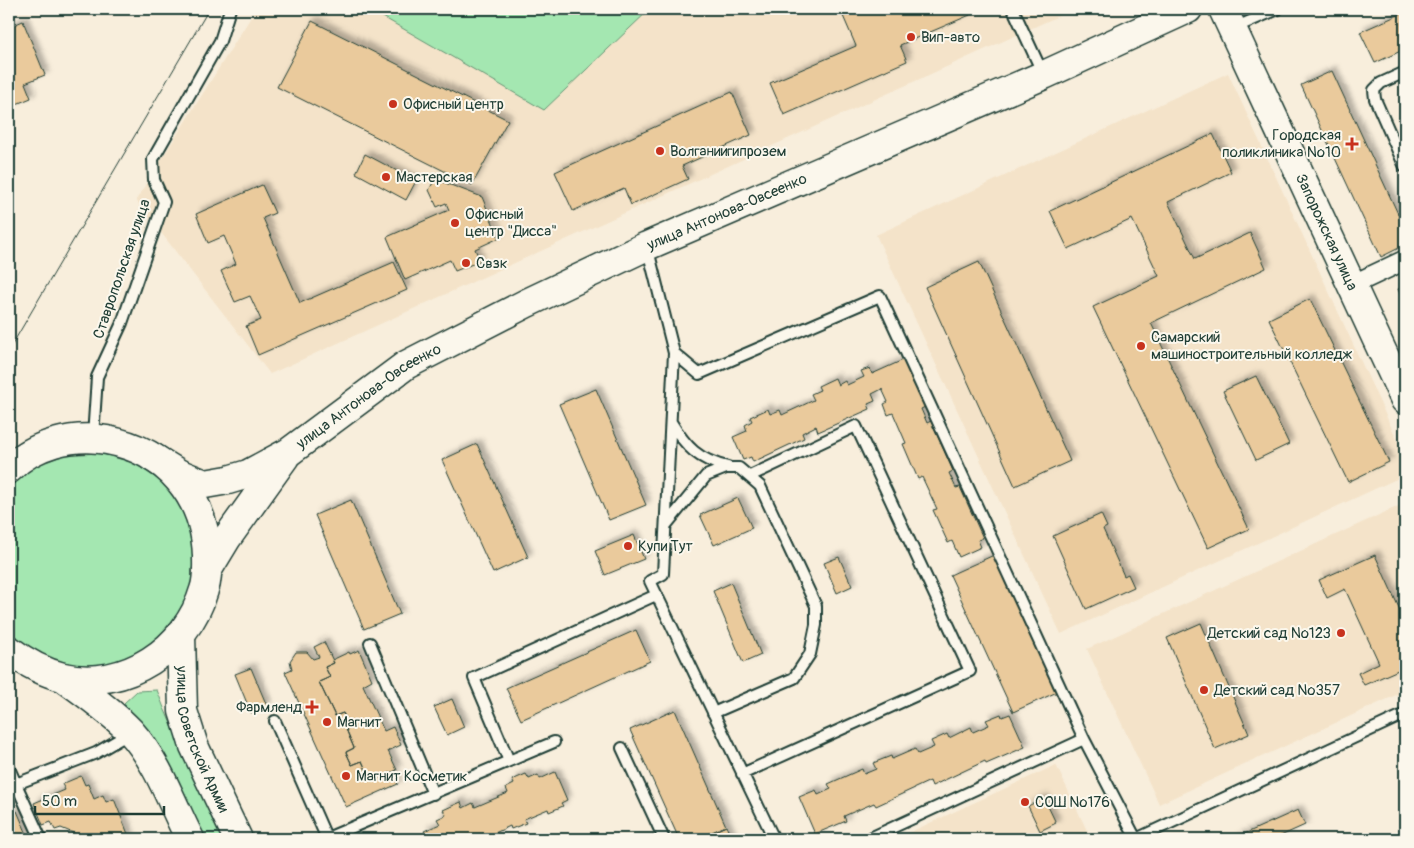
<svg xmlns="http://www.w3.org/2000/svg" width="1414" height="848" font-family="Pangolin,sans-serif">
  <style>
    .built { fill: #f4e3c9 }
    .green { fill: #a4e7b1; stroke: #629272 }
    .building { fill: #eaca9c; stroke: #1f3d34; filter: url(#shadow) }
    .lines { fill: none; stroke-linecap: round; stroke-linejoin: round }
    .lane-casing { stroke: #1f3d34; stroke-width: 14 }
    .street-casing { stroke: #1f3d34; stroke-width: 22 }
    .secondary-casing { stroke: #1f3d34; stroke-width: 31 }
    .lane { stroke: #fbf7ec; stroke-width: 10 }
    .street { stroke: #fbf7ec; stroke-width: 19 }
    .secondary { stroke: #fbf7ec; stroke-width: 28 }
    .tram { stroke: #1f3d34; stroke-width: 1 }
    .poi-dot { fill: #c8321e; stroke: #fbf7ec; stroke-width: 2 }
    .labels { text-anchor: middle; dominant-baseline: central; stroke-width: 4; stroke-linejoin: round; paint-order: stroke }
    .poi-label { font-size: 15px; fill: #1f3d34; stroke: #fbf7ec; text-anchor: start }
    .street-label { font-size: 15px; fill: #1f3d34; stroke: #fbf7ec }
  </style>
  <defs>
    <filter id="shadow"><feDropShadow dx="4.5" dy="-4.5" stdDeviation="2.5" flood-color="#0004"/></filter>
  </defs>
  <rect width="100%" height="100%" fill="#f8eedc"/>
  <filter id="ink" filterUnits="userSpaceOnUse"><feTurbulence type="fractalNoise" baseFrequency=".02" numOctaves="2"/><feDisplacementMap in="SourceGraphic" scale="10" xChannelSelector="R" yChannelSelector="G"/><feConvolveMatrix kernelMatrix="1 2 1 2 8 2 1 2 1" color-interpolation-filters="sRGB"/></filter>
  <g filter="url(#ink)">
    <path class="built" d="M256 9H1074L270 374 136 200Z
      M1228 73 1405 457V475L1061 634 876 235Z
      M1405 503V691L1159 804 1087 649Z
      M1056 765 1091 839H895Z"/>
    <path class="green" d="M369 9H650L544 110Z
      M99 453 134 463 163 483 184 512 195 546 194 581 181 615 159 642 128 661 93 668 58 665 26 650 9 633V488L31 468 64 455Z
      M157 690 164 708 222 839H195L124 703 137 691Z"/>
    <path class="building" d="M840 9H967L970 15 900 45 907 61 784 115 770 83 856 46Z
      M1405 12V49L1375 63 1360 32Z
      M23 21 45 75 25 83 31 98 9 107V27Z
      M312 21 508 120 472 185 277 87Z
      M1332 71 1405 229V245L1381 257 1301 85Z
      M732 92 751 135 682 166 688 179 631 205 624 188 573 211 555 172Z
      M1213 134 1231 172 1168 202 1195 259 1250 233 1266 268 1151 323 1249 529 1208 548 1093 307 1159 276 1132 219 1068 249 1050 211Z
      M365 154 416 181 406 200 356 173Z
      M435 179 482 197 499 238 475 249 480 261 455 271 450 260 405 280 387 237 449 210 446 203 437 207 429 190Z
      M262 185 275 213 263 218 300 303 394 262 407 290 258 355 246 326 261 320 250 296 235 302 221 271 236 264 224 236 208 243 196 214Z
      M979 262 1070 461 1015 486 925 287Z
      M1405 286V306L1398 289Z
      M1310 299 1389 462 1348 482 1269 319Z
      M903 360 925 407 921 409 927 423 931 421 953 471 949 473 956 488 960 487 983 538 978 540 981 547 959 557 952 541 948 543 933 510 937 509 922 477 918 479 903 444 906 443 893 413 888 415 884 404 888 402 882 389 872 394 875 401 868 404 870 409 818 432 816 426 802 433 804 438 753 462 751 457 743 460 733 437 747 431 745 425 752 421 750 417 768 409 770 414 780 410 782 415 814 400 811 394 820 390 818 386 835 378 838 385 845 381 847 385 864 377 861 371 870 368 872 374Z
      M1256 376 1289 444 1256 460 1223 391Z
      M596 389 646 505 609 520 559 404Z
      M477 444 528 557 493 573 442 460Z
      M738 498 752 528 714 545 700 515Z
      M351 500 400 614 364 629 315 515Z
      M1101 514 1107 527 1103 529 1124 576 1128 574 1134 587 1086 609 1053 536Z
      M634 535 644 559 605 575 595 551Z
      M994 555 1057 692 1013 712 950 575Z
      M1375 555 1405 621V667L1364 685 1358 673 1379 663 1345 589 1327 598 1319 580Z
      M839 557 852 586 837 593 824 563Z
      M731 583 761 655 743 663 713 591Z
      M1201 623 1249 734 1215 749 1167 638Z
      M636 630 650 661 521 720 506 688Z
      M324 642 334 663 325 667 330 677 319 682 335 716 343 713 350 727 346 729 354 748 346 752 352 765 362 761 371 781 392 772 398 784 346 807 285 672 292 669 290 661 296 652H307L313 659 319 657 314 647Z
      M359 650 372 680 363 685 384 731 393 727 401 745 388 751 397 770 371 781 362 761 352 765 346 752 354 748 346 729 350 727 343 713 335 716 319 682 330 677 325 667 334 663 332 660 349 652 350 654Z
      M251 668 267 706 251 713 235 674Z
      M452 699 464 727 447 735 434 707Z
      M675 710 726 826 696 839H679L630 730Z
      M1001 714 1002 717 1010 714 1025 747 986 764 985 761 932 786 930 781 876 806 874 803 844 816 846 821 815 834 799 797 816 790 818 795 831 789 828 784 862 769 864 774 876 769 873 763 891 756 892 759 915 749 918 754 934 747 931 741 947 734 949 738 971 727 973 732 989 725 986 720Z
      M555 772 567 800 561 803 563 806 549 812 548 809 524 819 526 823 511 829 510 826 495 833 497 836 491 839H428L424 831 440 824 437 819 446 815 443 810 461 802 463 808 473 803 475 807 508 793 506 788 514 784 512 780 526 774 529 779 538 775 540 779Z
      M81 776 85 785 88 784 94 799 103 795 106 802 114 799 130 839H80L78 835 61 828 55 830 51 822 43 825 34 803 65 790 62 784Z
      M1044 798 1056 823 1040 831 1028 806Z
      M1298 810 1305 825 1274 839H1233Z
      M17 811 29 839H9V815Z
      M726 826 732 839H696Z"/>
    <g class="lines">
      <defs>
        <path id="lane" d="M1013 9 1043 74
          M1234 28 1278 9
          M1405 72 1381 83 1374 90 1375 99 1405 167
          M647 246 674 353 663 574 650 581 774 839
          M674 353 699 374 880 296 1084 739 1136 839 1405 714
          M671 422C686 447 698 460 728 467
          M93 437 97 377 122 323 164 202 154 180 153 159 220 41 230 9
          M666 525 706 476 726 468H739L760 486 816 606V625L810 654 794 678 713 713
          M370 643 433 794
          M275 721 327 839
          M622 748 664 839
          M509 761 474 678 656 595
          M9 768 16 784 96 753 130 733
          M742 774 970 671 856 426 750 476
          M16 784 41 839
          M327 838 554 742
          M868 839 1084 739"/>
        <path id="street" d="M1352 285 1405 260"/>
        <g id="secondary">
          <path id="s1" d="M1223 9 1405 400"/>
          <path id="s2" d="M152 457 178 473 205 484 228 480 248 474 289 452 406 365 527 303 647 246 1044 75 1188 9"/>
          <path d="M9 469C34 444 72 434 107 440 167 451 205 496 207 556 207 568 208 579 204 590 187 649 125 691 63 677 42 672 25 662 9 650"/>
          <path d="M207 571 227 538 285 457"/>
          <path id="s3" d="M181 635 183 711 194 746 238 839"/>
          <path d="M63 677C86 694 111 711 131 732 158 762 172 804 190 839"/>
        </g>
      </defs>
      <use href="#lane" class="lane-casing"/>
      <use href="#street" class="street-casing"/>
      <use href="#secondary" class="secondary-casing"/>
      <use href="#lane" class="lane"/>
      <use href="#street" class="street"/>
      <use href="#secondary" class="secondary"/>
      <path class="tram" d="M9 350 209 9"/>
    </g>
  </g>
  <g class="poi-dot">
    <circle cx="911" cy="37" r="5"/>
    <circle cx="393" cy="104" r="5"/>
    <path d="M1349.5 136.5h5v5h5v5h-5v5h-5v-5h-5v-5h5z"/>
    <circle cx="660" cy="151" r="5"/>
    <circle cx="386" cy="177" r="5"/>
    <circle cx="455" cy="223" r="5"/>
    <circle cx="466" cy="263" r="5"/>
    <circle cx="1141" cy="346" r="5"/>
    <circle cx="628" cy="546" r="5"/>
    <circle cx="1341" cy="633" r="5"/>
    <circle cx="1204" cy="690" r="5"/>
    <path d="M309.5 699.5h5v5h5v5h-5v5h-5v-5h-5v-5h5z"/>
    <circle cx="327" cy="722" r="5"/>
    <circle cx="346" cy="776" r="5"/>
    <circle cx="1025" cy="802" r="5"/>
  </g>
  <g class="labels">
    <g class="poi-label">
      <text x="921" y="37">Вип-авто</text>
      <text x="403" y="104">Офисный центр</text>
      <text x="1341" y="135" text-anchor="end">Городская<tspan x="1341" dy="17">поликлиника №10</tspan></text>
      <text x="670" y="151">Волганиигипрозем</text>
      <text x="396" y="177">Мастерская</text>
      <text x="465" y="214">Офисный<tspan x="465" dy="17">центр "Дисса"</tspan></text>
      <text x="476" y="263">Свзк</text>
      <text x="1151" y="337">Самарский<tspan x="1151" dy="17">машиностроительный колледж</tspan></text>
      <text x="638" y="546">Купи Тут</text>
      <text x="1331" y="633" text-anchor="end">Детский сад №123</text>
      <text x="1214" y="690">Детский сад №357</text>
      <text x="302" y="707" text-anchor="end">Фармленд</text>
      <text x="337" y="722">Магнит</text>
      <text x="356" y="776">Магнит Косметик</text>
      <text x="1035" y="802">СОШ №176</text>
    </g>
    <g class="street-label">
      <text stroke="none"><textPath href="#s2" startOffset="652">улица Антонова-Овсеенко</textPath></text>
      <text stroke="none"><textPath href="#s1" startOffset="246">Запорожская улица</textPath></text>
      <text transform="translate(122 269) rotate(-71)">Ставропольская улица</text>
      <text stroke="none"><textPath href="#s2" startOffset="248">улица Антонова-Овсеенко</textPath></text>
      <text stroke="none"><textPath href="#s3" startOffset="108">улица Советской Армии</textPath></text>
    </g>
  </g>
  <rect width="1414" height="848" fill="none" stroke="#fbf7ec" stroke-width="30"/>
  <rect x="15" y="15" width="1384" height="818" fill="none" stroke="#1f3d34" stroke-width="2" filter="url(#ink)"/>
  <path d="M35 806v8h129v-8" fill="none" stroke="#1f3d34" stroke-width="2.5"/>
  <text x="42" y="806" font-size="15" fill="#1f3d34" stroke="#fbf7ec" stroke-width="4" paint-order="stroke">50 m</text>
</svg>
